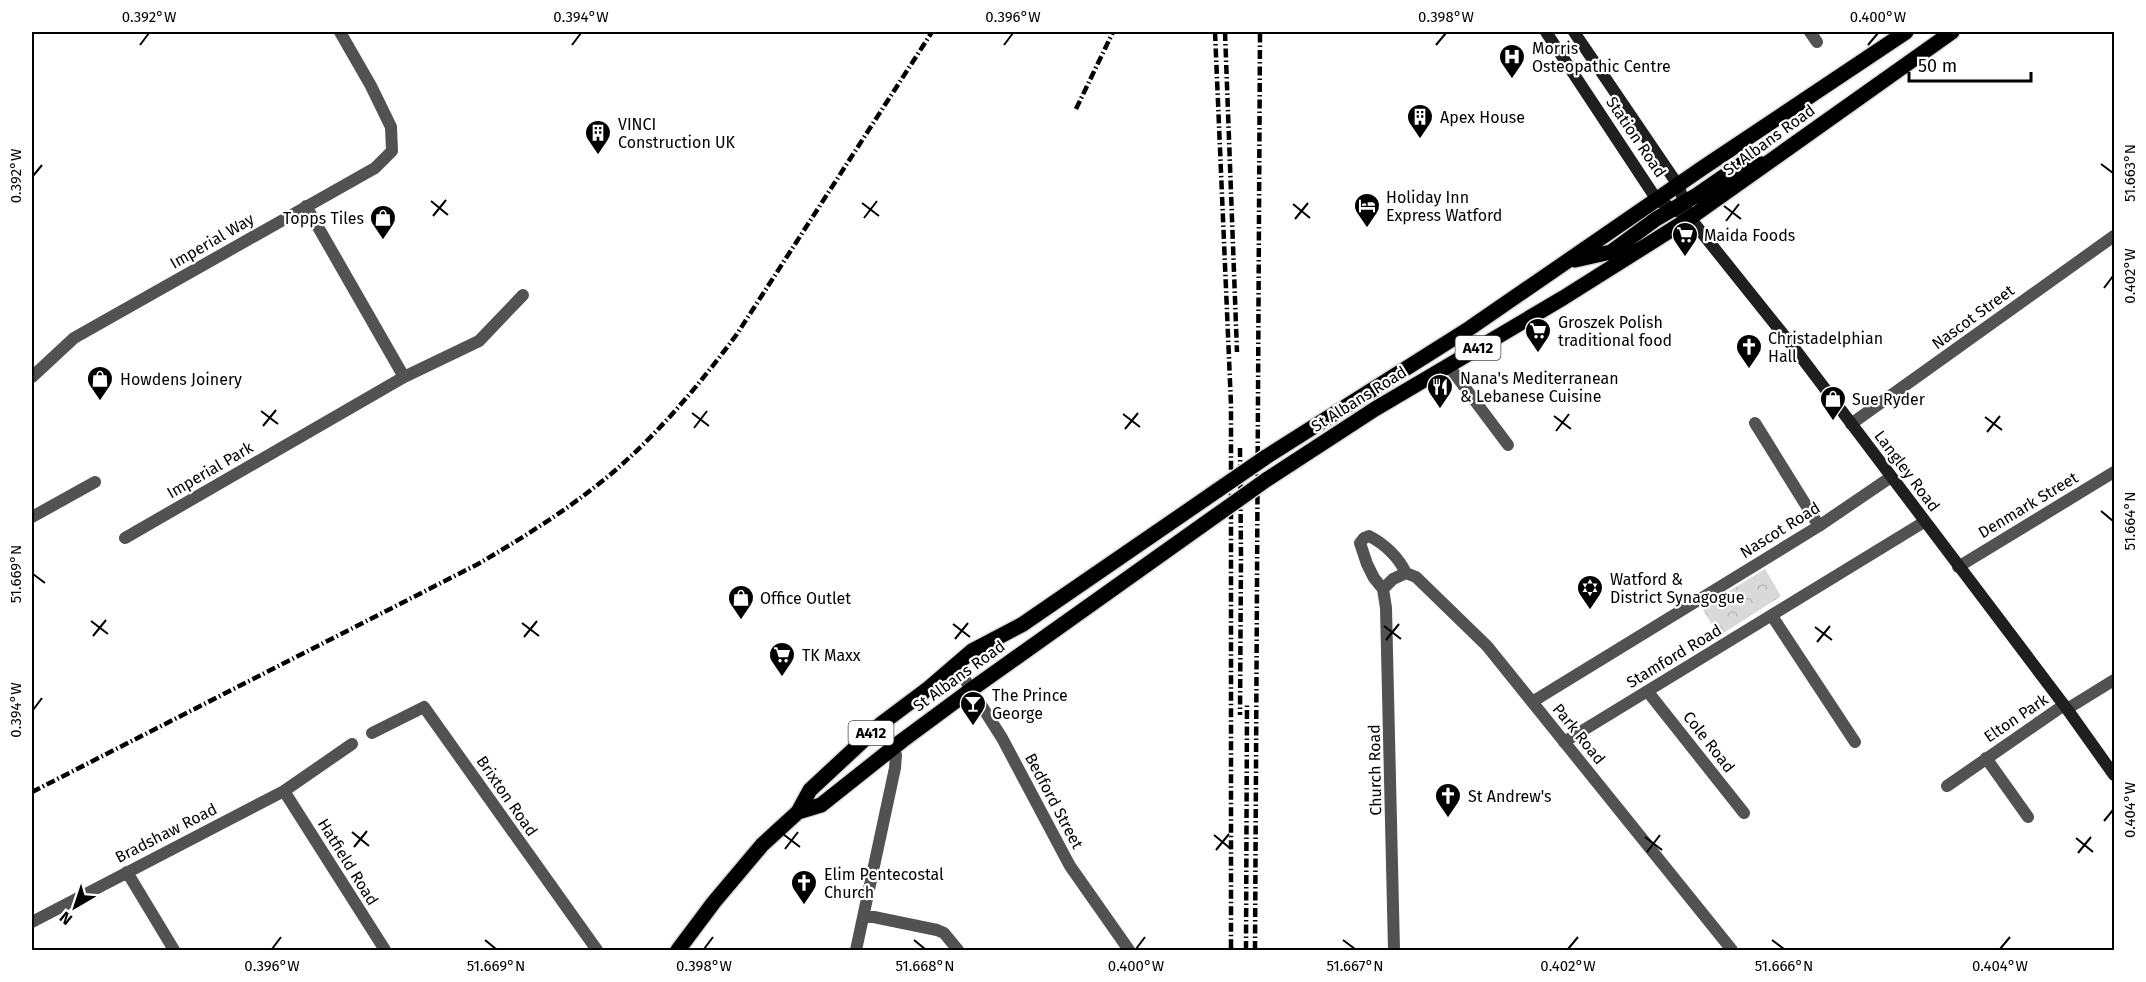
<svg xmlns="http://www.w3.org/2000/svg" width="2146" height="982" font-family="'Fira Sans',sans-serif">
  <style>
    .park { fill: url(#park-crowns) }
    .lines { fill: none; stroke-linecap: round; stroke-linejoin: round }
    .primary-casing { stroke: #dbdbdb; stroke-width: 18 }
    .street { stroke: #525252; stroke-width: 12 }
    .secondary { stroke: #1f1f1f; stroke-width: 12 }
    .primary { stroke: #000; stroke-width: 15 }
    .rail { stroke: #000; stroke-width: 4.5; stroke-dasharray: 9 3 1.5 3; stroke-linecap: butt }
    .primary-bridge-casing { stroke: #dbdbdb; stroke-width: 18; stroke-linecap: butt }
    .primary-bridge { stroke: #000; stroke-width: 15 }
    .ticks { fill: none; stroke: #000; stroke-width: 2 }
    .labels { text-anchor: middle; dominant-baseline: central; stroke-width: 4.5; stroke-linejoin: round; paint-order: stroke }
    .shield { fill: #fff; stroke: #4c4c4c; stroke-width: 1.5 }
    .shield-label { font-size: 15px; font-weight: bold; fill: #000 }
    .poi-label { font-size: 16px; fill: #000; stroke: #fff; text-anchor: start }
    .street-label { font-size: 16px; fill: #000; stroke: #fff }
    .neatline { fill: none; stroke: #000; stroke-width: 2 }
    .ticks-label { font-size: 15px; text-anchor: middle; fill: #000 }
  </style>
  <defs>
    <pattern id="park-crowns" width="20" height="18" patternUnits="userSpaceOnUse" patternTransform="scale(1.5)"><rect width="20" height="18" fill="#d9d9d9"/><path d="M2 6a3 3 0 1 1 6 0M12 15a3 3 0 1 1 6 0" fill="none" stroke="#b8b8b8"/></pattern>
  </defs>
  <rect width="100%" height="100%" fill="#fff"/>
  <path class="park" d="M1765 569 1781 596 1719 636 1702 608Z"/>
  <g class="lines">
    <defs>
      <path id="primary" d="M1575 260 1611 252 1656 219 1697 195 1742 164H1764
        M1266 457 1470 328 1704 167 1906 32
        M1266 480 1375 409 1563 298 1690 218 1952 32
        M798 812 821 805 903 740 972 689 1221 512
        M678 950 714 902 762 845 798 812 810 790 881 724 929 688 972 651 1023 624 1218 490"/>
    </defs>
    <use href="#primary" class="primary-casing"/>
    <path class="street" d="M1810 32 1817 42
      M306 206 404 377
      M1448 365 1508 445
      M32 377 74 338 375 168 392 151 391 127 371 86 340 32
      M1755 423 1819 526
      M1851 424 2114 236
      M32 517 95 482
      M125 538 404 377 479 341 523 295
      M1958 567 2114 472
      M1383 589 1393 579 1406 573 1416 577 1487 646 1732 950
      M1772 616 1855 742
      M955 664 1002 738 1070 866 1129 950
      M1648 692 1744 813
      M1532 702 1819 526 1891 477
      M2067 709 2114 680
      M372 733 424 707 597 950
      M1564 742 1924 522
      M1986 758 2028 817
      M1947 786 2064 705
      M284 791 385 950
      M127 872 174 950
      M864 915 937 930 944 933 958 950
      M32 922 284 791 352 744
      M856 950 895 768 896 755 892 748
      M1394 950 1386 608 1383 589 1374 578 1367 564 1360 543 1364 538 1369 536C1385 544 1399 558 1406 573"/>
    <path class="secondary" d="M1546 32 1657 200 1679 212
      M1574 32 1678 185 1690 218 1795 349 2067 709 2114 775"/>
    <use href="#primary" class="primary"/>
    <path class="rail" d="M1215 32 1231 405V950
      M1225 32 1237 352
      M1076 109 1113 32
      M1240 448 1241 556 1240 715
      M32 792 478 564C524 537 569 509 611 474 659 433 700 384 737 334L932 32
      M1246 950 1247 705
      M1255 950 1260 32"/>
    <defs>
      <path id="primary-bridge" d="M1218 490 1266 457
        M1221 512 1266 480"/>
    </defs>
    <use href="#primary-bridge" class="primary-bridge-casing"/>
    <use href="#primary-bridge" class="primary-bridge"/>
  </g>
  <path class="ticks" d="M140 45 149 33M572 45 581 33M1004 45 1013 33M1436 45 1446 33M1868 45 1878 33M2101 164 2113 173M33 176 42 165M431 201 448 215M862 203 879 216M1293 204 1310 218M1724 206 1741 219M433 216 446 200M864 218 877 201M1295 219 1308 203M1726 221 1739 204M2104 288 2113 276M261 411 278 424M692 413 709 426M1123 414 1140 427M1554 416 1571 429M1985 417 2002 430M263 426 276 410M694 428 707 411M1125 429 1138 413M1556 431 1569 414M1987 432 2000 416M2101 511 2113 521M33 574 45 583M91 621 108 634M522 623 539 636M953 624 970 637M1384 626 1401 639M1815 627 1832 640M93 636 106 620M524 637 537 621M955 639 968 623M1386 640 1399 624M1817 642 1830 626M33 710 42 698M2104 821 2113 810M352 832 369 846M783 834 800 847M1214 835 1231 849M1645 837 1662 850M2076 838 2093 852M354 847 367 831M785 849 798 832M1216 850 1229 834M1647 852 1660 835M2078 853 2091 837M485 940 496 949M914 940 925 949M1343 940 1355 949M1772 940 1784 949M272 949 281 937M704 949 713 937M1136 949 1145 937M1568 949 1578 937M2000 949 2010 937"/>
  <defs>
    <symbol id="hospital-pin" viewBox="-11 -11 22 30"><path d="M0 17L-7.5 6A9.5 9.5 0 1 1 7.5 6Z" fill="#000" stroke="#fff"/><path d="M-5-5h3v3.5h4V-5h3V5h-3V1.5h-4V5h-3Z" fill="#fff"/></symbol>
    <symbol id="building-pin" viewBox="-11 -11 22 30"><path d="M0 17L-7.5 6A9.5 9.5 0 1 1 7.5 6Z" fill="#000" stroke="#fff"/><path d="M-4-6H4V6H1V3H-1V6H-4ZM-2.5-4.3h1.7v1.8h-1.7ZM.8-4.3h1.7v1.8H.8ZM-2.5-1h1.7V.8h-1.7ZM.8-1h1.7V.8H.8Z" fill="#fff"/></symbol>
    <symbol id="hotel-pin" viewBox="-11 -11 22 30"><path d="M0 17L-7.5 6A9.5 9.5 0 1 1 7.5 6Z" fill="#000" stroke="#fff"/><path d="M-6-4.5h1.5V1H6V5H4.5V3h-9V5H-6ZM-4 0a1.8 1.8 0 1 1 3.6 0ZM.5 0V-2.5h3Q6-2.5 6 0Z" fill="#fff"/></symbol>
    <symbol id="shop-pin" viewBox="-11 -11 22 30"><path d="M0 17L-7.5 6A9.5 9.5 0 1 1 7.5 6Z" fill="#000" stroke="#fff"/><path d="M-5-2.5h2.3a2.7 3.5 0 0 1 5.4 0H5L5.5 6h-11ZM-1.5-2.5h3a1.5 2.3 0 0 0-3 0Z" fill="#fff"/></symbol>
    <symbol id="supermarket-pin" viewBox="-11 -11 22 30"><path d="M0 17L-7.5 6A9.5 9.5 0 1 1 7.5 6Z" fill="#000" stroke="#fff"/><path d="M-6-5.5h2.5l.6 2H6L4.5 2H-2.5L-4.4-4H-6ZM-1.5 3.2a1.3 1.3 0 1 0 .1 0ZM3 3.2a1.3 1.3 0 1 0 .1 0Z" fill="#fff"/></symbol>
    <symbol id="church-pin" viewBox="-11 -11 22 30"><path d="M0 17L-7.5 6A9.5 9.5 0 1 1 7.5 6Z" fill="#000" stroke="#fff"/><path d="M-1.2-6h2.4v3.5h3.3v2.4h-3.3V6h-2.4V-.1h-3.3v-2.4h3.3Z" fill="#fff"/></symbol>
    <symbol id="restaurant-pin" viewBox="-11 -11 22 30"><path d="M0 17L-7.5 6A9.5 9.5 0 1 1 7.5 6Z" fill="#000" stroke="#fff"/><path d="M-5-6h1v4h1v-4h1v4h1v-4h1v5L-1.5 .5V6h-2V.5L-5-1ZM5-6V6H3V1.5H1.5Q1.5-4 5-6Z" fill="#fff"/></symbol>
    <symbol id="synagogue-pin" viewBox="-11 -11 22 30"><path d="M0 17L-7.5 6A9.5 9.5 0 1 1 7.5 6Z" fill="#000" stroke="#fff"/><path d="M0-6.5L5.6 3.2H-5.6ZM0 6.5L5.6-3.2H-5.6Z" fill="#fff"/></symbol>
    <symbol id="bar-pin" viewBox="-11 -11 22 30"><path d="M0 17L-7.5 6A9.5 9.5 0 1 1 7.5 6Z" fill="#000" stroke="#fff"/><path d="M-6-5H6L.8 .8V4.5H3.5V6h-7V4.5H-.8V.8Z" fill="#fff"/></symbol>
  </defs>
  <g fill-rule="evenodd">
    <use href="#hospital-pin" x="1497" y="42" width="30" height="40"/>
    <use href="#building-pin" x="1405" y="102" width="30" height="40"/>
    <use href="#building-pin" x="583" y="118" width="30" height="40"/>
    <use href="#hotel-pin" x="1352" y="191" width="30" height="40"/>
    <use href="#shop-pin" x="368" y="203" width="30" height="40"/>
    <use href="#supermarket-pin" x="1670" y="220" width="30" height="40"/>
    <use href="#supermarket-pin" x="1523" y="316" width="30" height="40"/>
    <use href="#church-pin" x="1734" y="332" width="30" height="40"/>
    <use href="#shop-pin" x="85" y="364" width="30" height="40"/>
    <use href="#restaurant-pin" x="1425" y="372" width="30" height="40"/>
    <use href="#shop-pin" x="1818" y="384" width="30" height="40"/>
    <use href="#synagogue-pin" x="1575" y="573" width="30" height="40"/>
    <use href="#shop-pin" x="726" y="583" width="30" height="40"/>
    <use href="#supermarket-pin" x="767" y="640" width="30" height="40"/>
    <use href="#bar-pin" x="958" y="689" width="30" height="40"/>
    <use href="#church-pin" x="1433" y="781" width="30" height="40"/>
    <use href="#church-pin" x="789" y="868" width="30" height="40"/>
  </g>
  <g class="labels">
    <g class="shield">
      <rect x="1455.5" y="336" width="45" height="24" rx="4.5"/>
      <rect x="848.5" y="721" width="45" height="24" rx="4.5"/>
    </g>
    <g class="shield-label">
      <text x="1478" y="348">A412</text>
      <text x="871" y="733">A412</text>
    </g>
    <g class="poi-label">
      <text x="1532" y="48">Morris<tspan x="1532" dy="18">Osteopathic Centre</tspan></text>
      <text x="1440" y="117">Apex House</text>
      <text x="618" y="124">VINCI<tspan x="618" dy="18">Construction UK</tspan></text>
      <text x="1386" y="197">Holiday Inn<tspan x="1386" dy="18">Express Watford</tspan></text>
      <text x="364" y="218" text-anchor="end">Topps Tiles</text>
      <text x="1704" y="235">Maida Foods</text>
      <text x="1558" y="322">Groszek Polish<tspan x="1558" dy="18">traditional food</tspan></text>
      <text x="1768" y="338">Christadelphian<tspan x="1768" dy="18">Hall</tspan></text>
      <text x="1460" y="378">Nana's Mediterranean<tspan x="1460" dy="18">&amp; Lebanese Cuisine</tspan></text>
      <text x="120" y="379">Howdens Joinery</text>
      <text x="1852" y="399">Sue Ryder</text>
      <text x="1610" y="579">Watford &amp;<tspan x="1610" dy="18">District Synagogue</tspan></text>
      <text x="760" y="598">Office Outlet</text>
      <text x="802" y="655">TK Maxx</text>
      <text x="992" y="695">The Prince<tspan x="992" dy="18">George</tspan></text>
      <text x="1468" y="796">St Andrew's</text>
      <text x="824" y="874">Elim Pentecostal<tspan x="824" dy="18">Church</tspan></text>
    </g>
    <g class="street-label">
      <text transform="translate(1636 137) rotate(56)">Station Road</text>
      <text transform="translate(1769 140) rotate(-36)">St Albans Road</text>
      <text transform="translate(212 241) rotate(-30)">Imperial Way</text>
      <text transform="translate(1973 317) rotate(-36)">Nascot Street</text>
      <text transform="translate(1359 399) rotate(-32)">St Albans Road</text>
      <text transform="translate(210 470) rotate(-30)">Imperial Park</text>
      <text transform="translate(1907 471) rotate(53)">Langley Road</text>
      <text transform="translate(2028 505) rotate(-31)">Denmark Street</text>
      <text transform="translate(1780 530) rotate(-32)">Nascot Road</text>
      <text transform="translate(1674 656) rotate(-31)">Stamford Road</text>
      <text transform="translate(959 676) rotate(-36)">St Albans Road</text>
      <text transform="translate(2016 718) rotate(-34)">Elton Park</text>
      <text transform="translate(1579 734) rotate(51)">Park Road</text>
      <text transform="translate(1709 742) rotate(52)">Cole Road</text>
      <text transform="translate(1375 770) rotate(-91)">Church Road</text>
      <text transform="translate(507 796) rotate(55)">Brixton Road</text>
      <text transform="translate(1054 801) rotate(62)">Bedford Street</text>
      <text transform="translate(166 833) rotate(-27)">Bradshaw Road</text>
      <text transform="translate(348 862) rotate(58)">Hatfield Road</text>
    </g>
  </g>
  <rect width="2146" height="982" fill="none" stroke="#ffffff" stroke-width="66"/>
  <g transform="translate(75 907) rotate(219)" stroke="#ffffff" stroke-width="4.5" paint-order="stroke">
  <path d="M0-4.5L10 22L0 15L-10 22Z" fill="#000000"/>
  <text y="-9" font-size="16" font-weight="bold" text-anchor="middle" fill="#000000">N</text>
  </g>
  <path d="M1909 72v9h122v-9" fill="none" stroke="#000000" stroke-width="3"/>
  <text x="1918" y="72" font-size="18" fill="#000000" stroke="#ffffff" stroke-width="4.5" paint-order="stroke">50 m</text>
  <rect x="33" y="33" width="2080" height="916" class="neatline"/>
  <g class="ticks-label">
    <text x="149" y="22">0.392°W</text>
    <text x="581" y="22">0.394°W</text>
    <text x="1013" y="22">0.396°W</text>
    <text x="1446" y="22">0.398°W</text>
    <text x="1878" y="22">0.400°W</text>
    <text transform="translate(2130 173) rotate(-90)" y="5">51.663°N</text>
    <text transform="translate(16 176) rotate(-90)" y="5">0.392°W</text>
    <text transform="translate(2130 276) rotate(-90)" y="5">0.402°W</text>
    <text transform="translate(2130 521) rotate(-90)" y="5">51.664°N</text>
    <text transform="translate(16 574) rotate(-90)" y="5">51.669°N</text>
    <text transform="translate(16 710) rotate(-90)" y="5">0.394°W</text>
    <text transform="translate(2130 810) rotate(-90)" y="5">0.404°W</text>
    <text x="272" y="971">0.396°W</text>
    <text x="496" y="971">51.669°N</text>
    <text x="704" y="971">0.398°W</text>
    <text x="925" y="971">51.668°N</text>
    <text x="1136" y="971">0.400°W</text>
    <text x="1355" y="971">51.667°N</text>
    <text x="1568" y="971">0.402°W</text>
    <text x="1784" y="971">51.666°N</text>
    <text x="2000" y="971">0.404°W</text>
  </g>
</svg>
